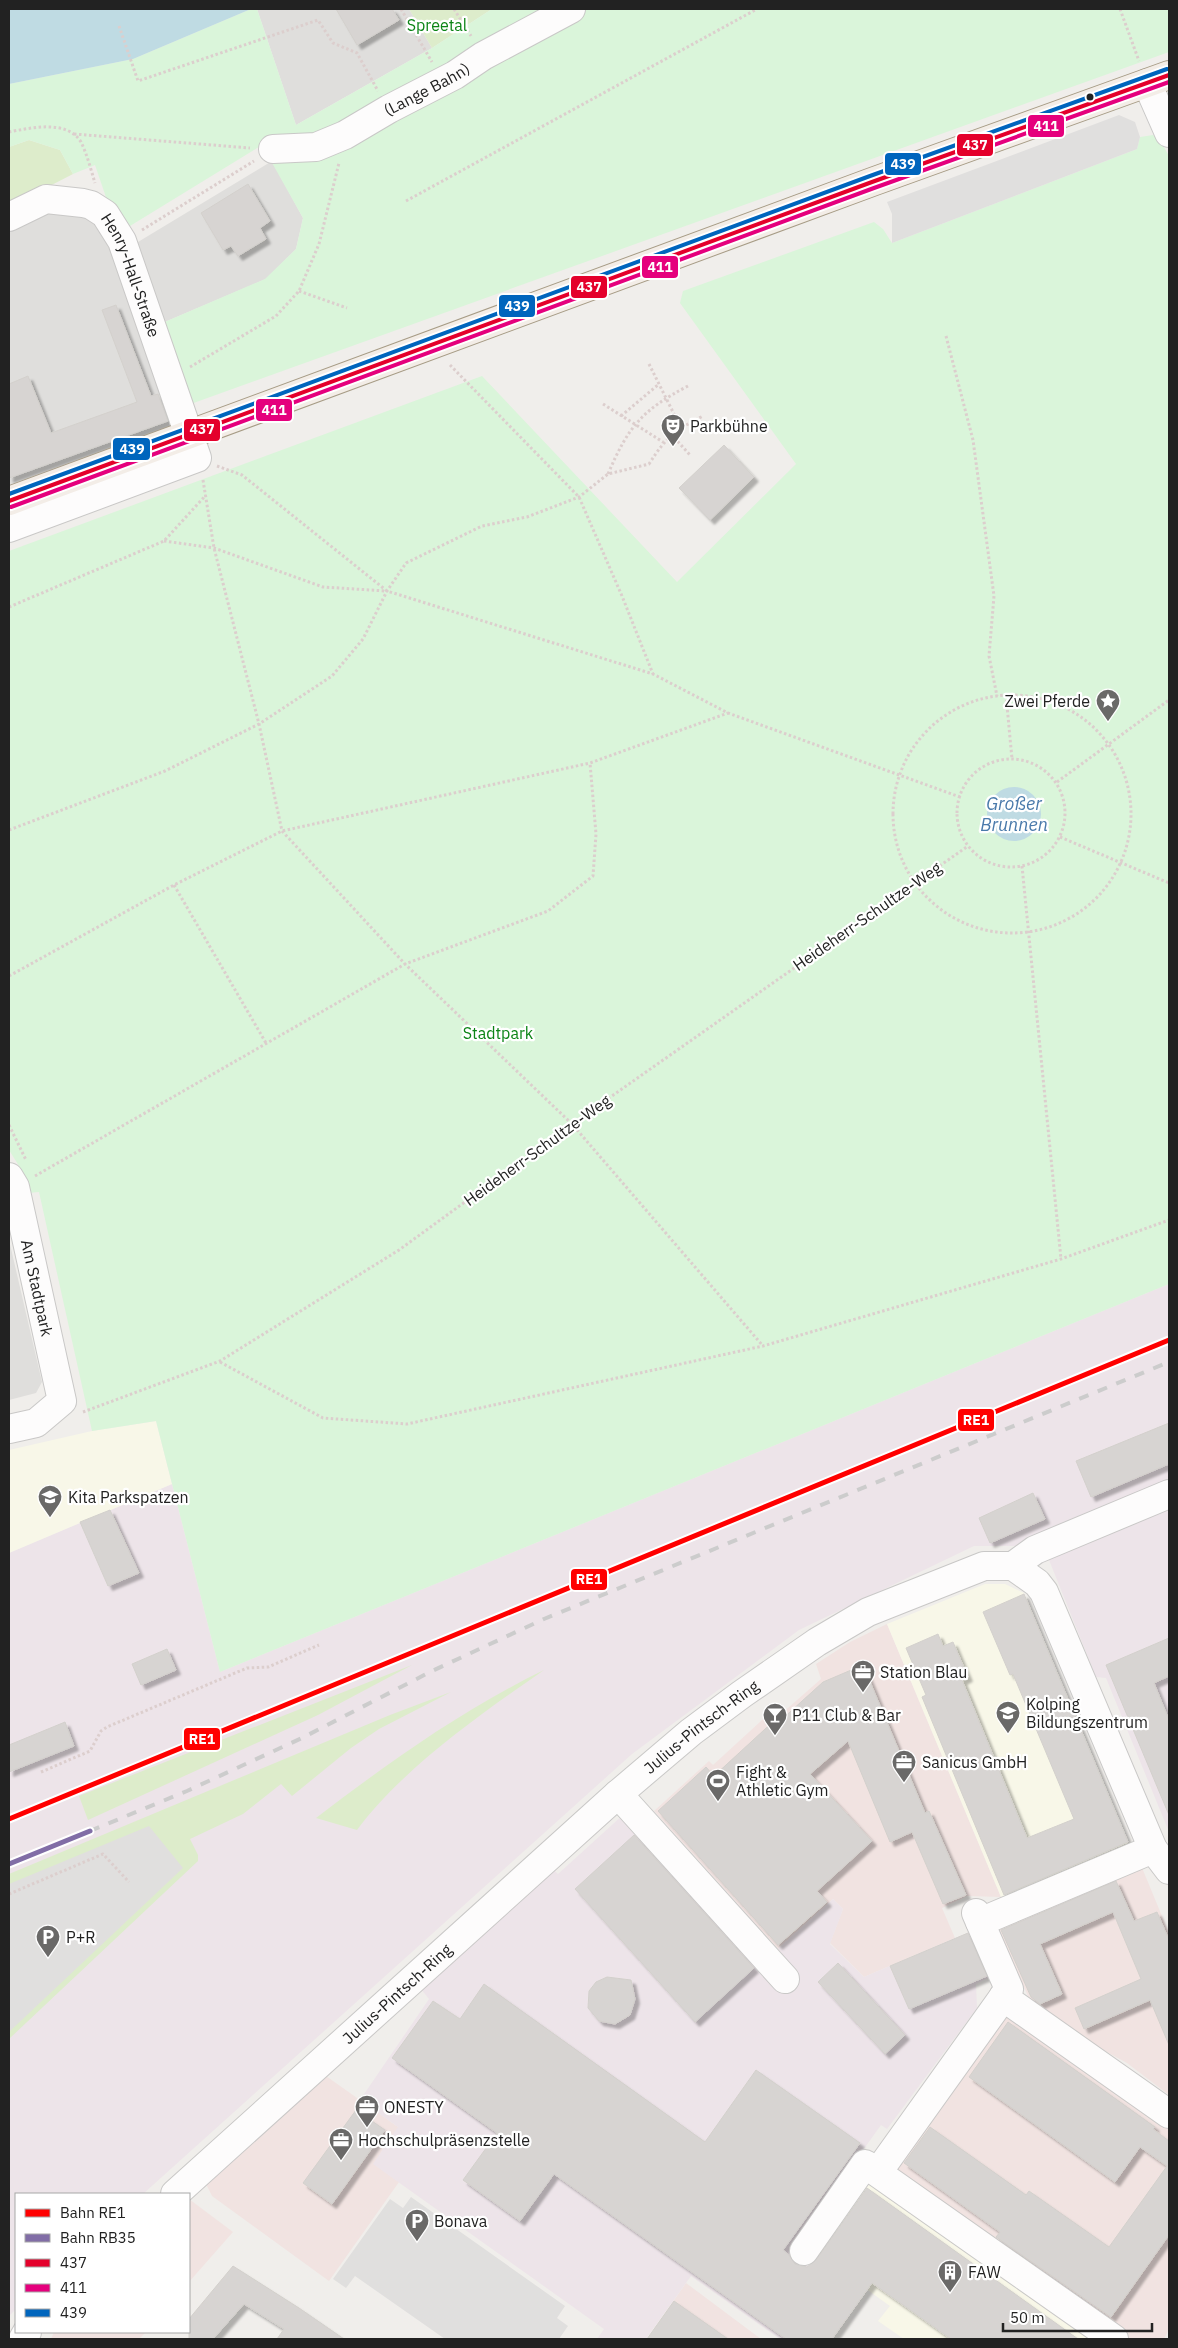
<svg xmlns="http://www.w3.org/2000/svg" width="1178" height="2348" font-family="'IBM Plex Sans',sans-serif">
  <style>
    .residential { fill: #dfdedc }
    .commercial { fill: #f1e3e1 }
    .industrial { fill: #ede4e9 }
    .education { fill: #f8f7e8 }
    .grass { fill: #ddeccb }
    .park { fill: #daf5da }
    .parking { fill: #e0dfde }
    .water { fill: #bfdbe3 }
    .building { fill: #d7d4d2; stroke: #d3d0cc; filter: url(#shadow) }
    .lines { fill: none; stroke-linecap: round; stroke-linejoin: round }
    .minor-casing { stroke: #c9c8c7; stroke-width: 30 }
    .major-casing { stroke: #a79c86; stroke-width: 30 }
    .path { stroke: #dccecd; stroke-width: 3; stroke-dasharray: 2.5 2.5; stroke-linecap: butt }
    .minor { stroke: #fdfcfc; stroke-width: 28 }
    .major { stroke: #f3ede7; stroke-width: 28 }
    .rail { stroke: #ccc; stroke-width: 4; stroke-dasharray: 10 10; stroke-linecap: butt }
    .bus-1-casing { stroke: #fff; stroke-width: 8 }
    .bus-2-casing { stroke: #fff; stroke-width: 8 }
    .bus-3-casing { stroke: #fff; stroke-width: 8 }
    .bus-1 { stroke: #e4002b; stroke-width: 4 }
    .bus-2 { stroke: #e5007d; stroke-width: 4 }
    .bus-3 { stroke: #0065bd; stroke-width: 4 }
    .rail-1-casing { stroke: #fff; stroke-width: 9 }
    .rail-2-casing { stroke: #fff; stroke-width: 9 }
    .rail-1 { stroke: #f00; stroke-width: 5 }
    .rail-2 { stroke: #816da6; stroke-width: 5 }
    .bus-dot { fill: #222; stroke: #fff; stroke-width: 2 }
    .labels { text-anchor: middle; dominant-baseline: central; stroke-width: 4.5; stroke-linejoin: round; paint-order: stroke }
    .park-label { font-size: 16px; fill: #0c8416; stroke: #fff }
    .street-label { font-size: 16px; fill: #222; stroke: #fff }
    .poi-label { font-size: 16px; fill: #222; stroke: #fff; text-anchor: start }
    .water-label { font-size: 18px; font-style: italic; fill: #4a7aab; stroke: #fff }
    .line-badge { stroke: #fff; stroke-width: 2 }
    .badge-label { font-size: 14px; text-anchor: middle; font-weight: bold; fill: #fff }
  </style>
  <defs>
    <filter id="shadow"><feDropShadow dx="4.5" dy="4.5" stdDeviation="1" flood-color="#0004"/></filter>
  </defs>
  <rect width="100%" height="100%" fill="#f0eeeb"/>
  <path class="residential" d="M257 9H409L432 48 296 125Z
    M272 161 303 218 296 249 266 279 160 324 135 251 138 242Z
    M47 202 102 217 182 431 9 496V221Z
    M9 1240 42 1382 36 1393 9 1400Z"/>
  <path class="commercial" d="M887 1624 1001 1897 967 1896 942 1908 955 1938 864 1977 830 1943 843 1909 833 1899 778 1949 654 1811 709 1761 713 1765 774 1709 780 1715 821 1679 816 1664 850 1642Z
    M1140 1863 1169 1933V2095L1127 2063 1074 2034 1032 2005 1012 1960 1008 1962 993 1928Z
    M1002 2009 1169 2129V2329L1164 2339H1130L889 2167Z
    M326 2076 398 2127 399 2182 329 2281 212 2196 206 2184Z
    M189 2199 233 2232 189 2282Z
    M686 2283 761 2339H647Z
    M54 2332H146L139 2339H51Z"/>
  <path class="industrial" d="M1169 1284V1483L1015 1546H974L799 1630 632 1754 143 2194H16V2309L9 2316V1553L172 1484 220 1672Z
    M1169 1504V1832L1106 1678 1096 1677 1047 1555Z
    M624 1814 761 1964 833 1899 843 1909 830 1944 864 1977 974 1930 994 1975 976 1984 977 2008 887 2129 881 2125 790 2252 858 2301 830 2339H780L691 2276 646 2339H597L604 2329 373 2164 398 2127 360 2100 429 1999 421 1989 552 1868 558 1874Z"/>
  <path class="education" d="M156 1421 172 1484 9 1553V1450L92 1431Z
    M985 1584H1005L1024 1593 1129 1844 1001 1897 887 1624Z
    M867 2176 1093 2339H904L878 2321 890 2306 813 2251Z"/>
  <path class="grass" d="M409 9H492L432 48Z
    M29 140 60 150 73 174 9 207V147Z
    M412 1665 318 1715 88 1820 79 1796Z
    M544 1670C481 1714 403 1768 357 1830L316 1818C388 1763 462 1710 544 1670Z
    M451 1692 379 1729 351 1748 292 1796 281 1784 243 1814 190 1839 198 1855V1861L9 2039V1874L390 1715Z"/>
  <path class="park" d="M251 9H257L296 125 432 48 492 9H1169V52L188 405 160 324 265 279 296 249 303 218 262 145 130 226 110 209 95 165 73 174 60 150 29 140 9 147V84L133 59Z
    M1153 135 1161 142 1169 156V1284L220 1672 156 1421 92 1431 39 1192 28 1193 24 1174 9 1150V551L482 376 677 582 796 464 680 303 683 291 874 222 883 229 892 243 1137 149 1140 137Z"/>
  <path class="parking" d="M1119 115 1135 122 1140 137 1137 149 892 243V214L887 202Z
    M149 1826 183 1868 9 2032V1884Z
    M411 2197 565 2306 557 2318 568 2326 559 2339H445L355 2276 346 2288 333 2279 390 2199 403 2208Z"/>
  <path class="water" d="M9 9H251L133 59 9 84Z
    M987 814a27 27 0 1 1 54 0a27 27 0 1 1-54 0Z"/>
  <path class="building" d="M336 9H392L399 20 357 45Z
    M248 184 270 221 260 228 266 239 238 256 231 246 223 250 201 213Z
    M116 305 151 396 158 394 168 421 9 478V384L28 376 51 433 137 402 102 310Z
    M724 445 754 477 710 520 679 488Z
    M1169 1423V1464L1091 1497 1076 1461Z
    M1033 1493 1045 1519 990 1543 979 1518Z
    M110 1510 139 1573 108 1586 80 1522Z
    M1024 1594 1128 1842 1004 1895 922 1697 926 1695 906 1648 938 1634 943 1646 953 1642 968 1677 962 1680 1027 1838 1074 1819 1013 1674 1010 1675 983 1612Z
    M1169 1638V1676L1154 1683 1169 1720V1815L1106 1665Z
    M167 1649 176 1670 141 1685 132 1664Z
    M863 1665 925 1813 929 1811 966 1895 943 1904 912 1832 890 1842 848 1741 810 1774 872 1841 817 1891 827 1902 778 1945 658 1811 706 1767 714 1776 777 1718 780 1721 823 1682Z
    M65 1722 74 1746 9 1772V1745Z
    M634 1835 754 1968 695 2022 575 1889Z
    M1116 1881 1134 1921 1157 1912 1169 1940V2045L1150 2000 1084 2029 1075 2008 1141 1979 1113 1912 1040 1944 1062 1994 1040 2004 1031 1997 1001 1930Z
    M968 1933 987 1976 909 2009 890 1966Z
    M838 1963 905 2035 885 2054 818 1982Z
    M607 1977 631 1980 635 1999 630 2015 615 2024 599 2021 588 2008 589 1991 596 1982Z
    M484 1984 705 2142 756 2070 860 2143 783 2250 789 2255 795 2264 807 2267 816 2260 867 2188 1078 2339H951L872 2283 832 2339H786L554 2174 520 2221 463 2180 497 2133 392 2058 433 2001 460 2019Z
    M1008 2022 1155 2127 1153 2129 1169 2141V2235L1111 2317 996 2237 1000 2232 904 2163 930 2127 1026 2195 1029 2191 1109 2247 1167 2166 1140 2147 1115 2182 969 2077Z
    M356 2110 385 2130 332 2204 303 2183Z
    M233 2266 299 2308 344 2339H277L284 2329 244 2304 213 2339H189V2319Z
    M674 2301 728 2339H647Z"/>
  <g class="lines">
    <defs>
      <g id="minor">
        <path d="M1147 83 1169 133"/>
        <path id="s1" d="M273 149 316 147 345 135 389 109 455 75 483 56 571 9"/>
        <path id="s2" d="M9 217 46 199 83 203 91 205 105 214 122 241 197 458 9 528"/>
        <path id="s3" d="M9 1177 15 1187 62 1401 36 1423 9 1429"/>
        <path d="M1013 1566 1035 1550 1169 1494"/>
        <path d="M618 1794 785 1979"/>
        <path d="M980 1922 1153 1849"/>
        <path d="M1003 1997 1169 2114"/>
        <path d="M878 2172 1009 1989 976 1913"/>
        <path id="s4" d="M175 2194 618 1794 691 1732 742 1694 817 1642 868 1612 984 1566H1013L1037 1583 1044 1592 1153 1849 1169 1870"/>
        <path d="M804 2251 865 2164 1114 2339"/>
        <path d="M23 2339 27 2332"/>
      </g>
      <path id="major" d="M9 501 872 182 1169 75"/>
    </defs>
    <use href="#minor" class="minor-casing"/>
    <use href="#major" class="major-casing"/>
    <path class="path" d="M401 9 432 62
      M454 9 471 36
      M1120 9 1139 61
      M119 26 138 81 318 20 333 43 357 53 378 91
      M9 132C30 128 67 119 81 142 87 154 91 170 95 183
      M74 134 250 148
      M406 201 757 9
      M142 230 254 161
      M299 291 347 308
      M946 336 973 440 994 596 989 656 997 696
      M649 364 681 428
      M450 365 579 497 622 596 653 674
      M190 367 276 316 299 291 319 244 339 163
      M603 404 663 442
      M621 416 659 384
      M671 434 690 455
      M217 466 242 475 387 591 653 674 728 713 960 797
      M608 474C628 427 642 410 688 386
      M203 480 214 548 259 724 282 831 405 964 572 1124 763 1346
      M164 541 214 548 323 587 386 591
      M9 607 164 541 206 495
      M1006 695 1012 759
      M893 814a119 119 0 1 1 238 0a119 119 0 1 1-238 0Z
      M957 813a54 54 0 1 1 108 0a54 54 0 1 1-108 0Z
      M1057 782 1169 700
      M9 830 165 771 259 724 332 676 363 639 387 591 406 563 482 526 527 517 579 497 608 474 649 464C667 436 674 431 703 416
      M1060 837 1169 883
      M1022 866 1061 1259
      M174 885 266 1043
      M9 976 174 885 282 831 590 763 728 713
      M9 1125 26 1160
      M35 1176 405 964 548 911 593 876 596 834 590 763
      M220 1362 323 1418 407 1424 763 1346 1061 1259 1169 1220
      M83 1412 220 1361 399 1250 572 1124 968 846
      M41 1772 90 1751 101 1731 107 1727 247 1668 268 1667 319 1645
      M9 1894 103 1854 129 1882"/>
    <use href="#minor" class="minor"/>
    <use href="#major" class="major"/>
    <path class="rail" d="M90 1831 187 1791 302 1738 432 1671 544 1619 1169 1362"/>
    <defs>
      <path id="bus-1" d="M9 501 872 182 1169 75"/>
      <path id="bus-2" d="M11 507 874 188 1169 82"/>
      <path id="bus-3" d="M9 494 870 176 1167 69"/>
    </defs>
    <use href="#bus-1" class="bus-1-casing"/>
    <use href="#bus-2" class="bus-2-casing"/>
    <use href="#bus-3" class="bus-3-casing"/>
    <use href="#bus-1" class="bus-1"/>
    <use href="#bus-2" class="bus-2"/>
    <use href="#bus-3" class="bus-3"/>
    <defs>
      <path id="rail-1" d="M9 1819 1169 1340"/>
      <path id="rail-2" d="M9 1864 90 1831"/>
    </defs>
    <use href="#rail-1" class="rail-1-casing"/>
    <use href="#rail-2" class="rail-2-casing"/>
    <use href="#rail-1" class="rail-1"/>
    <use href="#rail-2" class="rail-2"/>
  </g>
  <defs>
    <symbol id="theatre-pin" viewBox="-11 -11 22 30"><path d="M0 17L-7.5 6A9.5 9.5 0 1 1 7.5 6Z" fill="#6a6968" stroke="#fff"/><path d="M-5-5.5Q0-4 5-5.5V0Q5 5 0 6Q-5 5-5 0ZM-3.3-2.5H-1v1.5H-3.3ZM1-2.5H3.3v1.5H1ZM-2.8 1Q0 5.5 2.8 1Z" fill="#fff"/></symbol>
    <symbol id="sight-pin" viewBox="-11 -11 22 30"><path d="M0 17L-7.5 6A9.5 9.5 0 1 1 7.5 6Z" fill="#6a6968" stroke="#fff"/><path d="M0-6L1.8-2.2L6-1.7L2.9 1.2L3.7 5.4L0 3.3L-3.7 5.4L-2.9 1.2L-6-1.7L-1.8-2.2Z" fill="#fff"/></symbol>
    <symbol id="school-pin" viewBox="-11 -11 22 30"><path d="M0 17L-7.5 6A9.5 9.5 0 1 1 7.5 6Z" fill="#6a6968" stroke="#fff"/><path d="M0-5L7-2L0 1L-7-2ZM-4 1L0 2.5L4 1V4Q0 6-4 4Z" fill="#fff"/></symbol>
    <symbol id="office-pin" viewBox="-11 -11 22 30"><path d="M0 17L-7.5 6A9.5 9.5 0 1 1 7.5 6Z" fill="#6a6968" stroke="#fff"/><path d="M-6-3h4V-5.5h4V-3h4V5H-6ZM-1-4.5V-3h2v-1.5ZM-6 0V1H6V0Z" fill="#fff"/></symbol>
    <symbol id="bar-pin" viewBox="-11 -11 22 30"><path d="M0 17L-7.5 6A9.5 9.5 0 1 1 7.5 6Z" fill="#6a6968" stroke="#fff"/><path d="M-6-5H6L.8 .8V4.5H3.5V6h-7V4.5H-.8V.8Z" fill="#fff"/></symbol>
    <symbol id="stadium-pin" viewBox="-11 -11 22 30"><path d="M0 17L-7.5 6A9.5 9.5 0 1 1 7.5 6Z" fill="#6a6968" stroke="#fff"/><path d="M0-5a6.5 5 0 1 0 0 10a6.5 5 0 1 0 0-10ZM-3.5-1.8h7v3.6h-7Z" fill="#fff"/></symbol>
    <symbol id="parking-pin" viewBox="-11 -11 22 30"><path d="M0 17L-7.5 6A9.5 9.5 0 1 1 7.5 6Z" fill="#6a6968" stroke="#fff"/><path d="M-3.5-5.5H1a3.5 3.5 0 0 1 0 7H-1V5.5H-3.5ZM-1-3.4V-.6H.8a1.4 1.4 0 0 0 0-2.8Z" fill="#fff"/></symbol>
    <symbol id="building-pin" viewBox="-11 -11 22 30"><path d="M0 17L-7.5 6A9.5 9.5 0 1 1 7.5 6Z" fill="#6a6968" stroke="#fff"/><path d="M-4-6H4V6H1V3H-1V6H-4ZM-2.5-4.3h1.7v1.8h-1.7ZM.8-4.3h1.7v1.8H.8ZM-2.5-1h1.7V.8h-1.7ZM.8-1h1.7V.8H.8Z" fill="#fff"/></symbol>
  </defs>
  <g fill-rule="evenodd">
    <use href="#theatre-pin" x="659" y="412" width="28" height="38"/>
    <use href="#sight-pin" x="1094" y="687" width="28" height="38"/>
    <use href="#school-pin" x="36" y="1483" width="28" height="38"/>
    <use href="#office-pin" x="849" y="1658" width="28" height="38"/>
    <use href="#school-pin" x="994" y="1699" width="28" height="38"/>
    <use href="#bar-pin" x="761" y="1701" width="28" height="38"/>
    <use href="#office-pin" x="890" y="1748" width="28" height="38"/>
    <use href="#stadium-pin" x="704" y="1767" width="28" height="38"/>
    <use href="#parking-pin" x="34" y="1923" width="28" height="38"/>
    <use href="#office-pin" x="353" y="2093" width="28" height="38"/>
    <use href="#office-pin" x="327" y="2126" width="28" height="38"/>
    <use href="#parking-pin" x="403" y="2207" width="28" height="38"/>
    <use href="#building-pin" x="936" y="2258" width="28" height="38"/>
  </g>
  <circle class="bus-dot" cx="1090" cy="97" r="4.5"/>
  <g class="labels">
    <g class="park-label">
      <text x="437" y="25">Spreetal</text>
      <text x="498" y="1033">Stadtpark</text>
    </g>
    <g class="street-label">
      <text stroke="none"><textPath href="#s1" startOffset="168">(Lange Bahn)</textPath></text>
      <text stroke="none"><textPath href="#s2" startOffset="170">Henry-Hall-Straße</textPath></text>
      <text transform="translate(867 916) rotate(-35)">Heideherr-Schultze-Weg</text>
      <text transform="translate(537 1150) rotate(-36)">Heideherr-Schultze-Weg</text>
      <text stroke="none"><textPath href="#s3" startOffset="115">Am Stadtpark</textPath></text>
      <text stroke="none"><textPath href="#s4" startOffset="704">Julius-Pintsch-Ring</textPath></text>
      <text stroke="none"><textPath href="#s4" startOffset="299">Julius-Pintsch-Ring</textPath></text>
    </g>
    <g class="poi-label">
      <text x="690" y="426">Parkbühne</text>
      <text x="1090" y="701" text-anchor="end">Zwei Pferde</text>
      <text x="68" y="1497">Kita Parkspatzen</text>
      <text x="880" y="1672">Station Blau</text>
      <text x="1026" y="1704">Kolping<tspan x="1026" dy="18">Bildungszentrum</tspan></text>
      <text x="792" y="1715">P11 Club &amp; Bar</text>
      <text x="922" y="1762">Sanicus GmbH</text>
      <text x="736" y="1772">Fight &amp;<tspan x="736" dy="18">Athletic Gym</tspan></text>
      <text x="66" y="1937">P+R</text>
      <text x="384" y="2107">ONESTY</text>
      <text x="358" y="2140">Hochschulpräsenzstelle</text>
      <text x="434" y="2221">Bonava</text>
      <text x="968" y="2272">FAW</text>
    </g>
    <g class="water-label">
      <text x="1014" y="803">Großer<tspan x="1014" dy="21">Brunnen</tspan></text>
    </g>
  </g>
  <g class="line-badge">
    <rect x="1027" y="114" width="38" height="24" rx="5" fill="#e5007d"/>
    <rect x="956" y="133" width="38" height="24" rx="5" fill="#e4002b"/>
    <rect x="884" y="152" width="38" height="24" rx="5" fill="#0065bd"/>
    <rect x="641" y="255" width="38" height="24" rx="5" fill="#e5007d"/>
    <rect x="570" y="275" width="38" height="24" rx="5" fill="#e4002b"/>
    <rect x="498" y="294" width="38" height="24" rx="5" fill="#0065bd"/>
    <rect x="255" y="398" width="38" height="24" rx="5" fill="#e5007d"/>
    <rect x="183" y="418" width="38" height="24" rx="5" fill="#e4002b"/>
    <rect x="112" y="437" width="39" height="24" rx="5" fill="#0065bd"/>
    <rect x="957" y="1408" width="38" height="24" rx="5" fill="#f00"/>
    <rect x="570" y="1568" width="38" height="23" rx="5" fill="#f00"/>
    <rect x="183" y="1727" width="38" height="24" rx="5" fill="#f00"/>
  </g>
  <g class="badge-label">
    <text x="1046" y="131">411</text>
    <text x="975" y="150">437</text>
    <text x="903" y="169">439</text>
    <text x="660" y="272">411</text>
    <text x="589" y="292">437</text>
    <text x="517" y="311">439</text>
    <text x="274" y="415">411</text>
    <text x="202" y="434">437</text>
    <text x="132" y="454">439</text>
    <text x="976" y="1425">RE1</text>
    <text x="589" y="1584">RE1</text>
    <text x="202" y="1744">RE1</text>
  </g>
  <rect width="1178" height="2348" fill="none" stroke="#222222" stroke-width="20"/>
  <rect x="15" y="2193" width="175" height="140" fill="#ffffff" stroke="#a7a7a7"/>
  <rect x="25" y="2209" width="25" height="8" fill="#ff0000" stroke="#a7a7a7"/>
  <text x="60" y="2218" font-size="15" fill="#222222">Bahn RE1</text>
  <rect x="25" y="2234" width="25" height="8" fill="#816da6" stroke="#a7a7a7"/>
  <text x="60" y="2243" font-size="15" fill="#222222">Bahn RB35</text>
  <rect x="25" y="2259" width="25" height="8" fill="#e4002b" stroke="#a7a7a7"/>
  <text x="60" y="2268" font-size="15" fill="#222222">437</text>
  <rect x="25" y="2284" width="25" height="8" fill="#e5007d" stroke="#a7a7a7"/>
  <text x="60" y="2293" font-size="15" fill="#222222">411</text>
  <rect x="25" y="2309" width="25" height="8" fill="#0065bd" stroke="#a7a7a7"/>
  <text x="60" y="2318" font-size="15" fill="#222222">439</text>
  <path d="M1003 2323v8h149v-8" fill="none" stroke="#222222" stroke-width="2.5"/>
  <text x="1010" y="2323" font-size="15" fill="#222222" stroke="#ffffff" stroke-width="4" paint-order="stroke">50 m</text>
</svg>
